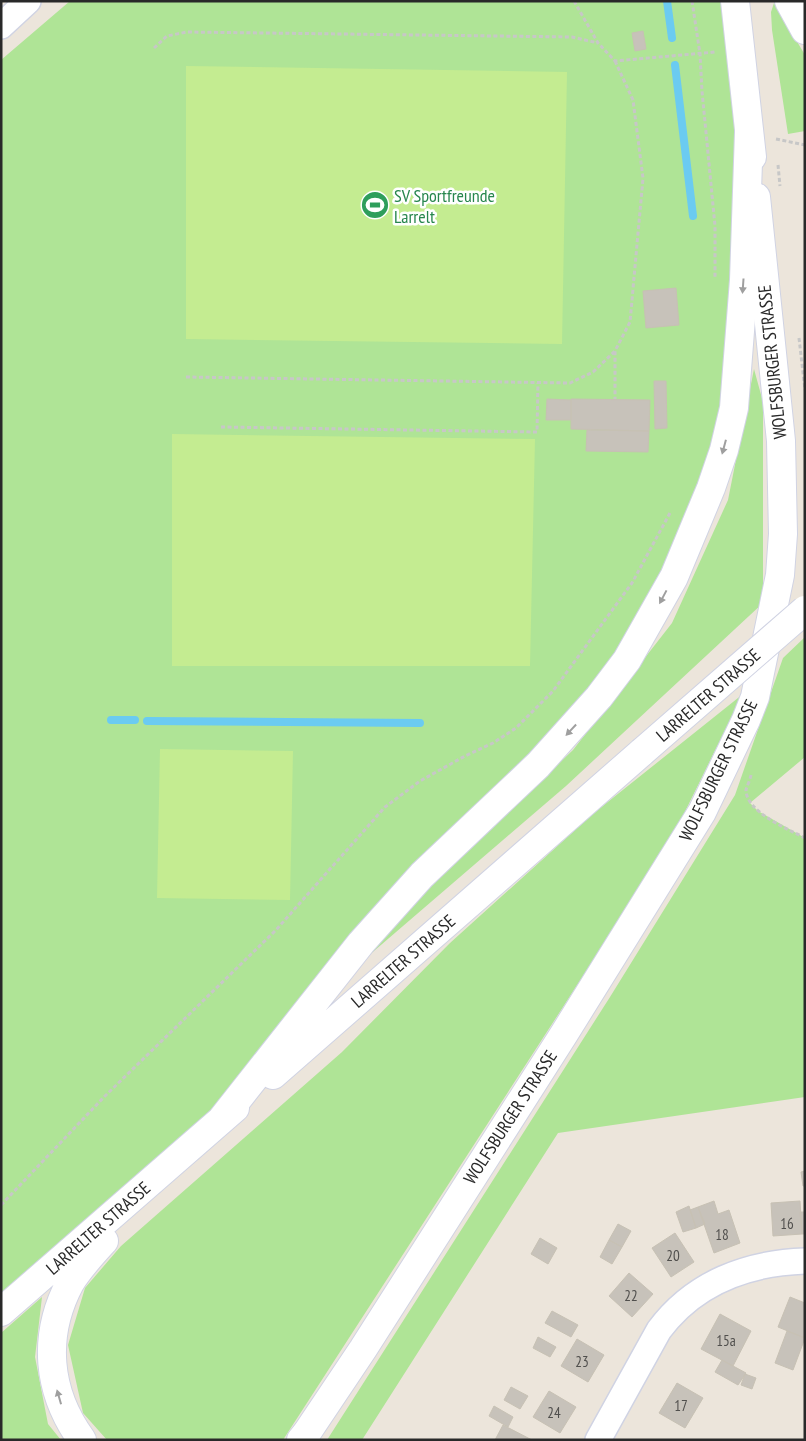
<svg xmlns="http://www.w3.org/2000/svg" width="806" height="1441" font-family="'PT Sans Narrow',sans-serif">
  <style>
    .green { fill: #afe496 }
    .pitch { fill: #c4ec91 }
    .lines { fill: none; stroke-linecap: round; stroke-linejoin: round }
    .stream { stroke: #6bcbf1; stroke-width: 8 }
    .building { fill: #c7c2ba; stroke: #c7c1b4 }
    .minor-casing { stroke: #d0d3e3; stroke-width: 28 }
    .tertiary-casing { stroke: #d0d3e3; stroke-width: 30 }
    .secondary-casing { stroke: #d0d3e3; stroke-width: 30 }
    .path { stroke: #c7c7c7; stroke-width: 3; stroke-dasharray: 4 2.5; stroke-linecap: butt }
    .minor { stroke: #fff; stroke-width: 25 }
    .tertiary { stroke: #fff; stroke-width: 28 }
    .secondary { stroke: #fff; stroke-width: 28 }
    .secondary-bridge-casing { stroke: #d0d3e3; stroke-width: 30; stroke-linecap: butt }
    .secondary-bridge { stroke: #fff; stroke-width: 28 }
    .oneway { fill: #9f9f9f }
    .labels { text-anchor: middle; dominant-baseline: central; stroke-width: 5; stroke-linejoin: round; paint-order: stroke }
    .number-label { font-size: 15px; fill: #504f4d }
    .leisure-label { font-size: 18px; fill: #27864d; stroke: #fff; text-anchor: start }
    .street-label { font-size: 18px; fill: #292929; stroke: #fff }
  </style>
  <rect width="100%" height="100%" fill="#ece5db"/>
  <path class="green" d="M70 1H735L749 132 734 408 674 577 538 765 222 1119 1 1312V60Z
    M774 3 805 55V131L788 134 772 30 771 12Z
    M754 369 763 402V603L566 786 360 963 420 896 573 750 672 623 728 500Z
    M805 637V757L750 803 758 811 805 838V1097L558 1133 362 1440H327L610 997 735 795 783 658Z
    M743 694 671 840 283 1440H107L83 1413 68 1345 85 1288 121 1246 342 1052 450 943 594 813Z
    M42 1297 35 1357 48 1424 61 1440H1V1333Z"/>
  <path class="pitch" d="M186 66 567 72 562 344 186 339Z
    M172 434 535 439 530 666H172Z
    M160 749 293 751 290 900 157 898Z"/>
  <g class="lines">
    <path class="stream" d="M667 1 672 38
      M675 65 693 216
      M111 720H135
      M147 721 420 723"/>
  </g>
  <path class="building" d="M643 31 646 49 635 51 632 33Z
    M676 288 679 325 646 328 643 291Z
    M654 381H666L667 428 655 429Z
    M547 399 571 400V420H546Z
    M571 399 650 400 649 431 571 429Z
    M587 430 649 431 648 452 586 451Z
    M805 1171V1186H803L801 1172Z
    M714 1201 718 1214 729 1210 740 1243 714 1253 698 1207Z
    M800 1201 802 1234 773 1236 771 1203Z
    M689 1206 696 1228 683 1232 676 1212Z
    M698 1207 705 1224 696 1228 690 1210Z
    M800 1212H805V1234H802Z
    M618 1224 631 1231 622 1247 609 1240Z
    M675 1233 694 1262 671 1277 652 1248Z
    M540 1238 557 1248 548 1264 531 1254Z
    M609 1240 622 1247 612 1264 600 1257Z
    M629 1273 653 1294 632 1317 609 1296Z
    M790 1297 805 1303V1338L778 1327Z
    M552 1311 578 1325 571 1337 545 1323Z
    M720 1314 751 1331 733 1366 701 1349Z
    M787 1331 805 1338 793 1370 775 1363Z
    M538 1337 556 1347 550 1357 533 1348Z
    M577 1339 604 1355 588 1382 561 1366Z
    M722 1360 746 1373 738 1385 715 1372Z
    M745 1374 756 1378 752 1389 741 1385Z
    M677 1383 703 1398 685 1428 659 1413Z
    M511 1387 528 1396 520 1409 504 1400Z
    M549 1391 576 1407 560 1433 533 1417Z
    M494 1406 513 1417 508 1427 489 1416Z
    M503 1425 532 1440H495Z"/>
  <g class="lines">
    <defs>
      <path id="minor" d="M1 26 28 1
        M598 1440 659 1330C694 1283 747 1263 805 1261"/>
      <path id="tertiary" d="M735 1 752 157
        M306 1434 363 1349 564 1034 702 812 746 720 755 697 780 575 783 534 781 441 756 197"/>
      <path id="secondary" d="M789 1 805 30
        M273 1075 642 752
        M222 1119 361 943 422 875 538 765 599 697 627 660 674 577 711 488 724 450 734 408 744 280 749 132
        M1 1312 235 1108
        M82 1440C47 1392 42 1336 70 1283 79 1268 92 1254 104 1241
        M301 1440 306 1434"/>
    </defs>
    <use href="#minor" class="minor-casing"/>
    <use href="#tertiary" class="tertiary-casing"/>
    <use href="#secondary" class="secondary-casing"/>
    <path class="path" d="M574 1 598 43 615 61 715 52
      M692 1 700 54 702 91 715 226V277
      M154 48 167 36 187 32 572 37 598 43
      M615 61 633 100 643 178 630 322 615 351V399
      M776 139 805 145
      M778 165 780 186
      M799 338 805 390
      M186 377 570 383 593 372 615 351
      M221 427 537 432 538 383
      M751 775C750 780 747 786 746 790 746 812 788 829 805 838
      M1 1205 105 1096 276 930 385 807 420 781 465 756 493 743 516 728 553 691 632 583 671 511"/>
    <use href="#minor" class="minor"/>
    <use href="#tertiary" class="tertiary"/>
    <use href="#secondary" class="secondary"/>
    <defs>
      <path id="secondary-bridge" d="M642 752 805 610"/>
    </defs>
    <use href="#secondary-bridge" class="secondary-bridge-casing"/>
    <use href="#secondary-bridge" class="secondary-bridge"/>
  </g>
  <defs><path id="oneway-solid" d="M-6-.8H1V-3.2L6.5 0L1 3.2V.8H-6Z" transform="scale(1.25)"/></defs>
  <g class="oneway">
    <use href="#oneway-solid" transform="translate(743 286) rotate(94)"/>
    <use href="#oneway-solid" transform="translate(724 447) rotate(105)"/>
    <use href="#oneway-solid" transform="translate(663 597) rotate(118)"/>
    <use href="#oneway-solid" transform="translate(571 730) rotate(133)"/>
    <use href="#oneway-solid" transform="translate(59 1397) rotate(-106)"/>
  </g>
  <defs>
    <symbol id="stadium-disc" viewBox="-11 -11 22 22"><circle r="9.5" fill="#2e9e5b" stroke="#fff"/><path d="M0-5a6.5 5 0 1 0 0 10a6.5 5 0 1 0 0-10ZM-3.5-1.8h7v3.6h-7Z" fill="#fff"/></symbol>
  </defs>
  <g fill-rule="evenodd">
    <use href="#stadium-disc" x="359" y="189" width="32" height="32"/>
  </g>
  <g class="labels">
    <g class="number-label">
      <text x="787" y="1223">16</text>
      <text x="722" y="1234">18</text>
      <text x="673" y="1255">20</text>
      <text x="631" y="1295">22</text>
      <text x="726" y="1340">15a</text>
      <text x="582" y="1361">23</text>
      <text x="681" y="1405">17</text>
      <text x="554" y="1412">24</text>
    </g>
    <g class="leisure-label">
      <text x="394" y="195">SV Sportfreunde<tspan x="394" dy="21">Larrelt</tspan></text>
    </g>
    <g class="street-label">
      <text transform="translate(772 362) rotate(-96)">WOLFSBURGER STRASSE</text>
      <text transform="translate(708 695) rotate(-41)">LARRELTER STRASSE</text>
      <text transform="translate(718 770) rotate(-64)">WOLFSBURGER STRASSE</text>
      <text transform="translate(403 961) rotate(-41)">LARRELTER STRASSE</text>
      <text transform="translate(510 1117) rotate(-57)">WOLFSBURGER STRASSE</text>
      <text transform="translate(98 1228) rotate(-41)">LARRELTER STRASSE</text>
    </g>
  </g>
  <rect width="806" height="1441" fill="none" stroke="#292929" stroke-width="5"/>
</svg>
